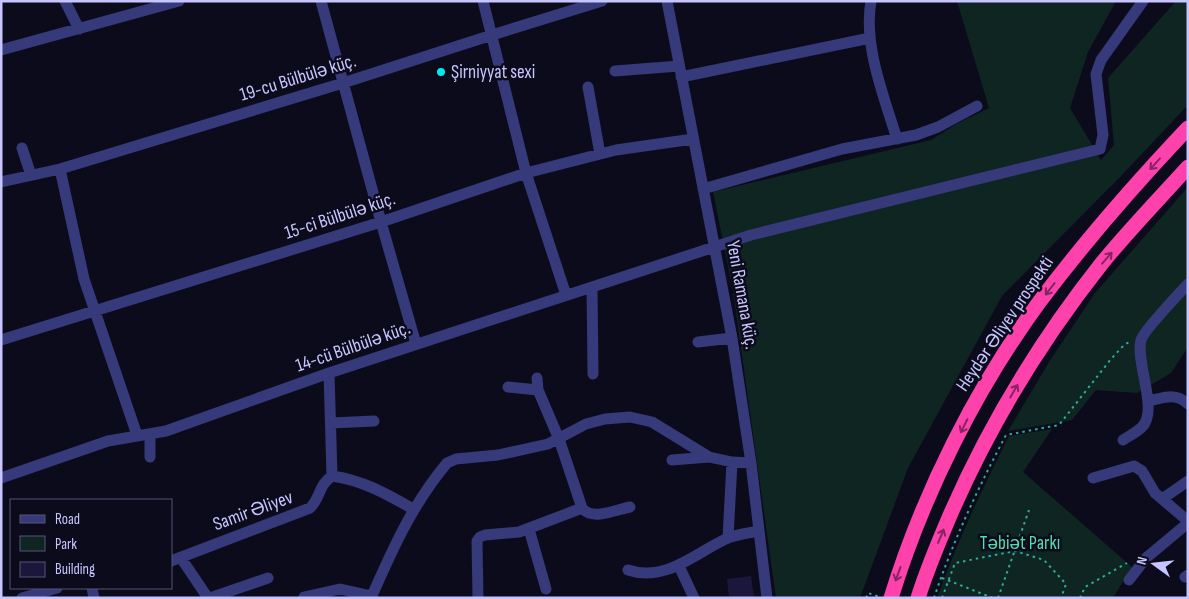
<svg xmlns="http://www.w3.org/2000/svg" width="1189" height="599" font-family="'Sofia Sans Condensed',sans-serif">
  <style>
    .green { fill: #0e2522 }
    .building { fill: #1b173c }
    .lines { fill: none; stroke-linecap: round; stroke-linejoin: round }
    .path { stroke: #2cac9a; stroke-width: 2; stroke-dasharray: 2.5 4; stroke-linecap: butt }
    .minor { stroke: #36397a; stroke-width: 11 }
    .highway { stroke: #fe41ab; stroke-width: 15 }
    .oneway { stroke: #852663 }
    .poi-dot { fill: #01ebef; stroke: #0c0b1b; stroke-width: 2 }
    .labels { text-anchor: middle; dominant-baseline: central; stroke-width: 5; stroke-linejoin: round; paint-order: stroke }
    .poi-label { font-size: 19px; fill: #c7c5ff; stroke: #0c0b1b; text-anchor: start }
    .street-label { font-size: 19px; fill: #c7c5ff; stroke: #0c0b1b }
    .park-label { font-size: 19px; fill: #53ddaf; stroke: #0c0b1b }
  </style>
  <rect width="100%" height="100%" fill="#0c0b1b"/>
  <path class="green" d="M957 1H1116L1088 52 1070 108 1101 160 1114 145 1108 78 1176 1H1188V105L1121 176 1002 296 908 468 860 598H776L733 291 713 192 931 140 958 123 989 108Z
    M1188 187V347L1171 373 1137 393 1096 390 1072 420 1008 431 1049 362 1095 293Z
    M1052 429 1023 472 1132 567 1113 598H937C957 542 982 489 1009 436Z"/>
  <path class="building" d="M751 576 754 598H729L727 579Z"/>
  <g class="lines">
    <path class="path" d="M942 578 993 598
      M866 598 868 593 880 597
      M934 598C953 541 978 488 1006 435L1059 425 1111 359 1124 345 1131 341
      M942 598 955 563 1015 551 1044 560 1066 584 1061 598
      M998 598 1029 510
      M1080 598 1085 587 1127 563"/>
    <path class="minor" d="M65 1 79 29
      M321 1 381 222 416 344
      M483 1 526 173 566 295
      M667 1 732 338 751 463 767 598
      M871 1C863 45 884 97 897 139
      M1 50 179 1
      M615 71 679 66
      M681 77 870 38
      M588 87 600 154
      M22 148 31 175
      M60 169 84 279 137 435
      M1 182 60 169 343 83 492 35 602 1
      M703 189 842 149 916 135 938 127 977 106
      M592 288 593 374
      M1 340 381 222 526 173 616 150 693 139
      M698 342 732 338
      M329 373 332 476
      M537 378 538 390 559 439 582 508C592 521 615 510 630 507
      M508 387 538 390
      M1148 401C1164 398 1175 392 1188 404
      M331 423 374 421
      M1123 440C1129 436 1137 432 1142 427 1159 410 1135 362 1141 340 1144 330 1179 294 1188 284
      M150 457V434
      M672 460 709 457
      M1 478 108 441 166 431 329 373 751 235 1100 149 1103 135 1096 74 1101 60 1143 1
      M1093 478 1134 466 1142 471 1155 493 1188 521
      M1162 499 1188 481
      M529 529 546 589
      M728 538 732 462
      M181 558 208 598
      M171 561 310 508C320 499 319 484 332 476 362 480 387 494 413 509
      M679 566 694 598
      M628 570C666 583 696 552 728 538 738 534 748 533 759 531
      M1185 577 1188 575
      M1129 580 1146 558 1188 523
      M92 588 94 598
      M304 597 340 589 372 596
      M22 598 57 588
      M210 598 268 578
      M371 598C393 548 412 505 447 463L456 459 498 455 548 444 586 424 605 419 630 417 652 422 709 457 732 462 751 463
      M478 598 477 541 480 537 485 535 519 532 582 508"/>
    <path class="highway" d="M891 598C923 494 976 388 1040 301 1086 240 1136 183 1188 128
      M918 598C927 569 939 541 951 513 990 424 1041 340 1102 263 1129 230 1159 199 1188 167"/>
  </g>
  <defs><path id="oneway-shaft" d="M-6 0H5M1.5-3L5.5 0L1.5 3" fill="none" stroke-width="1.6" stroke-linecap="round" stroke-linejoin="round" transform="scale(1.25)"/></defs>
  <g class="oneway">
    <use href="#oneway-shaft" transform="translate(1155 164) rotate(132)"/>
    <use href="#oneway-shaft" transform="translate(1107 258) rotate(-49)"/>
    <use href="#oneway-shaft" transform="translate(1050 289) rotate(128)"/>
    <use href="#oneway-shaft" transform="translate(1014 391) rotate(-60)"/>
    <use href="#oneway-shaft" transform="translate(964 426) rotate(117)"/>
    <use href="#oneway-shaft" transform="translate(941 536) rotate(-67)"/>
    <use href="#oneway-shaft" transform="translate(898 574) rotate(110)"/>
  </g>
  <circle class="poi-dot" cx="441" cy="72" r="5"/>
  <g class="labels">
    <g class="poi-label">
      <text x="451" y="72">Şirniyyat sexi</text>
    </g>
    <g class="street-label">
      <text transform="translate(298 78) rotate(-17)">19-cu Bülbülə küç.</text>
      <text transform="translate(340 216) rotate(-18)">15-ci Bülbülə küç.</text>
      <text transform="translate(742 295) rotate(80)">Yeni Ramana küç.</text>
      <text transform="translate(1005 324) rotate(-56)">Heydər Əliyev prospekti</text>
      <text transform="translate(353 347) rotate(-19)">14-cü Bülbülə küç.</text>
      <text transform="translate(253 511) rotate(-20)">Samir Əliyev</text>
    </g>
    <g class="park-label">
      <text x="1020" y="543">Təbiət Parkı</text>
    </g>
  </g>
  <rect width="1189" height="599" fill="none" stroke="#c7c5ff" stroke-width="5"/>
  <rect x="10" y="499" width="162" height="90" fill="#0c0b1b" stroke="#575576"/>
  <rect x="20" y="515" width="25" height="8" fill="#36397a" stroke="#575576"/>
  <text x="55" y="524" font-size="15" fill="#c7c5ff">Road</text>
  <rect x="20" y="536" width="25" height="15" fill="#0e2522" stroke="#575576"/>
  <text x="55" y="549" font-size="15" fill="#c7c5ff">Park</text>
  <rect x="20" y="562" width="25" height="15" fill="#1b173c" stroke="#575576"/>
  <text x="55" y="574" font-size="15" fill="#c7c5ff">Building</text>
  <g transform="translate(1154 564) rotate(285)" stroke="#0c0b1b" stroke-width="4" paint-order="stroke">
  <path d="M0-4L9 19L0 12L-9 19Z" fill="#c7c5ff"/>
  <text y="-8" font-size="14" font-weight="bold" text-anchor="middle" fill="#c7c5ff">N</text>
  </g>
</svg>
